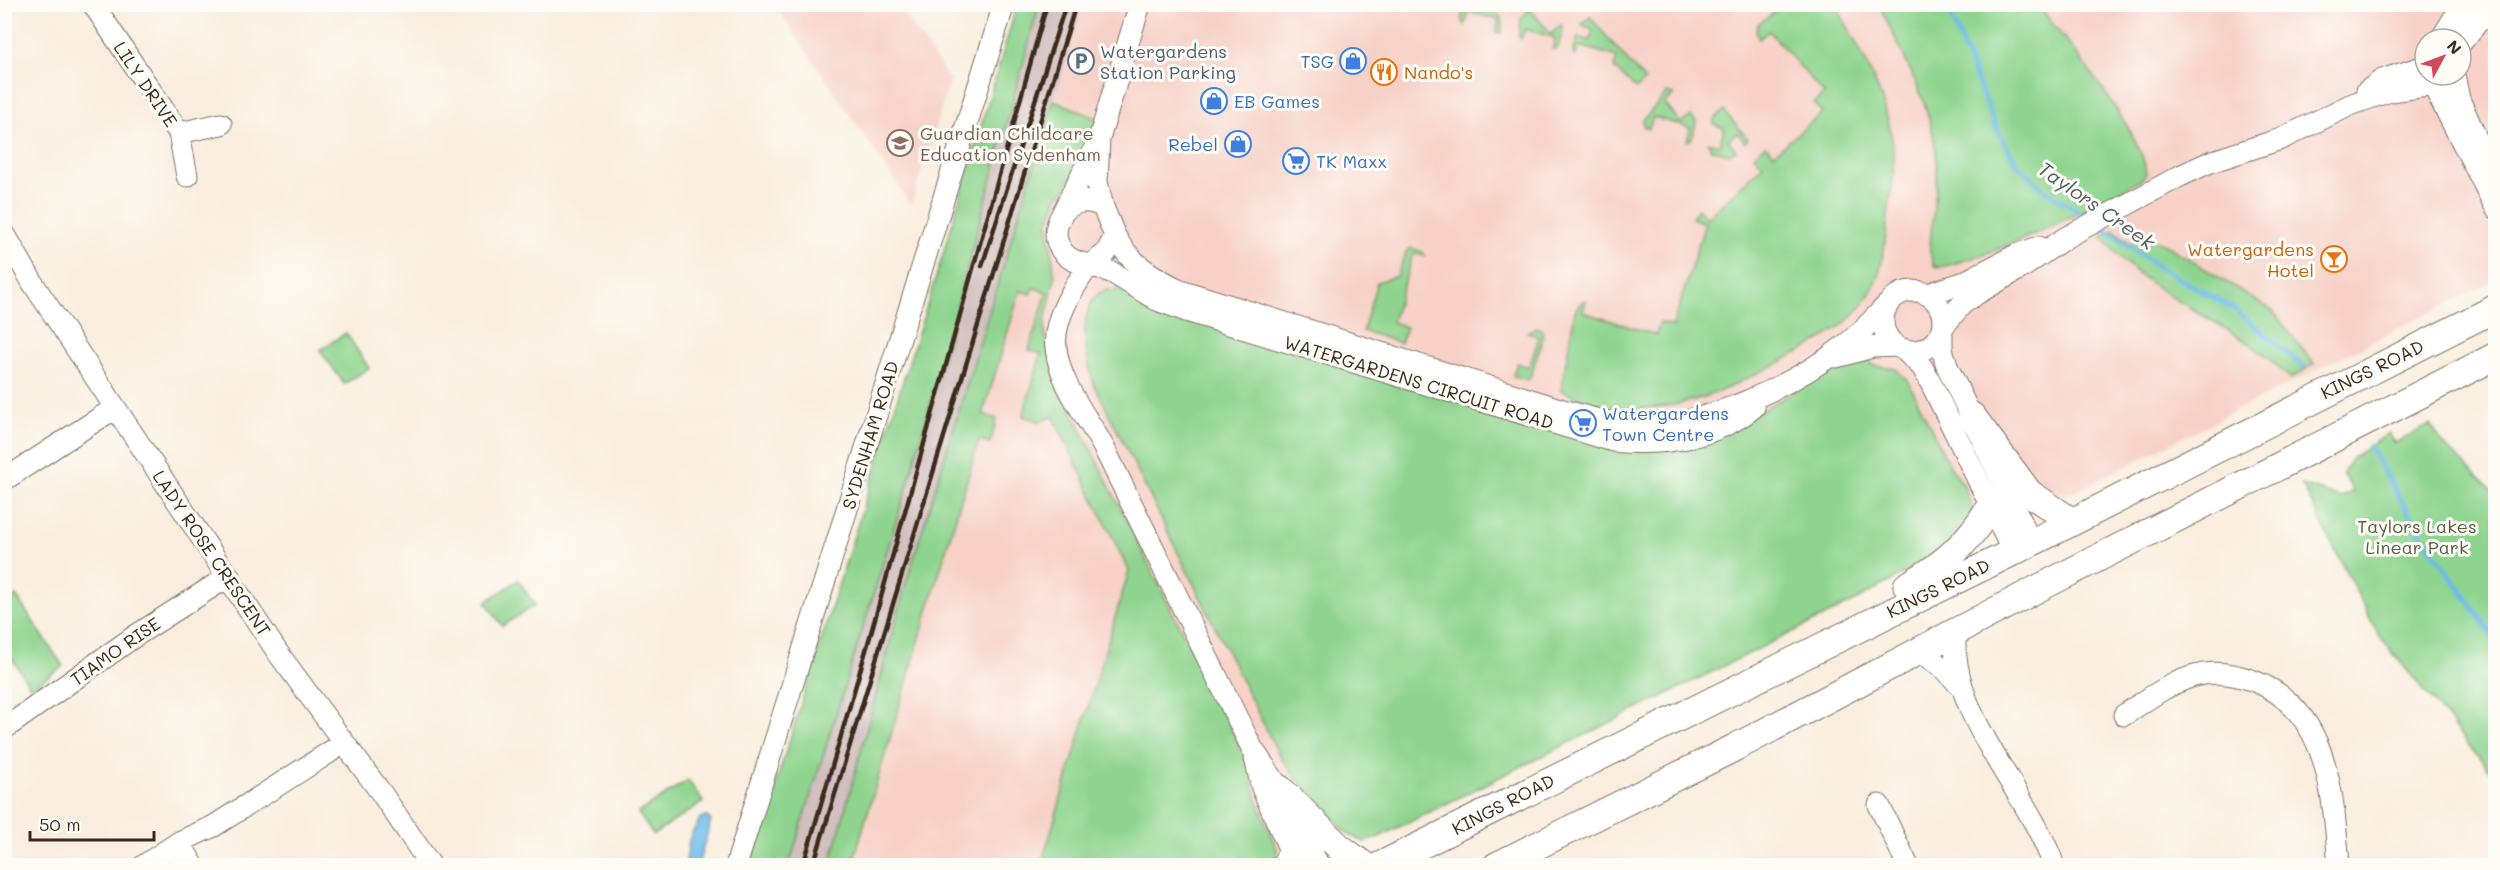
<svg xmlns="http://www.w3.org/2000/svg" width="2500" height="870" font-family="Mali,sans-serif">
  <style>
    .built { fill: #f7d1c7; fill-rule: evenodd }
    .industrial { fill: #d2bfc0 }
    .green { fill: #8ed48e; stroke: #647f56; stroke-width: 1.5 }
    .water { fill: #6cbbe7; stroke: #547282; stroke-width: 1.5 }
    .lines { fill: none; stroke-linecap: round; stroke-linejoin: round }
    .stream { stroke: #6cbbe7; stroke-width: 5 }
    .minor-casing { stroke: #7e6e61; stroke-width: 23 }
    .major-casing { stroke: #7e6e61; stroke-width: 29 }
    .minor { stroke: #fff; stroke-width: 21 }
    .major { stroke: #fff; stroke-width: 27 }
    .rail { stroke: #3b2a1e; stroke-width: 4.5 }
    .labels { text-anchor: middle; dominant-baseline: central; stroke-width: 6; stroke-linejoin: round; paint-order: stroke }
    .service-label { font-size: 18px; fill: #4e5e75; stroke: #fdfcf7; text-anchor: start }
    .shop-label { font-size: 18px; fill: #366cbe; stroke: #fdfcf7; text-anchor: start }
    .food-label { font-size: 18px; fill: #c56008; stroke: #fdfcf7; text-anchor: start }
    .street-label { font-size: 18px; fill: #3b2a1e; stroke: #fdfcf7 }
    .education-label { font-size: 18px; fill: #785e54; stroke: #fdfcf7; text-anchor: start }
    .park-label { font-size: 18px; fill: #545d40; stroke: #fdfcf7 }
    .water-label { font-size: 20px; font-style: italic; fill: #4c5d64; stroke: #fdfcf7 }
  </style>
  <rect width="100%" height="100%" fill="#fdfcf7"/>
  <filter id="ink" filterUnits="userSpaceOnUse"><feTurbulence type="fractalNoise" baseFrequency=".0167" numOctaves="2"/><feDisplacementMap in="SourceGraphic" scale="12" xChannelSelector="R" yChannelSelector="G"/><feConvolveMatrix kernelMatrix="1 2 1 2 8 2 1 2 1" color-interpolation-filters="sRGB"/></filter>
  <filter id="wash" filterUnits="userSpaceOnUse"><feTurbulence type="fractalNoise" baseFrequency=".008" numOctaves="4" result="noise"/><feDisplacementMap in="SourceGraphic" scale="24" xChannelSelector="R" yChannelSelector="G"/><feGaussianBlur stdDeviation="1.35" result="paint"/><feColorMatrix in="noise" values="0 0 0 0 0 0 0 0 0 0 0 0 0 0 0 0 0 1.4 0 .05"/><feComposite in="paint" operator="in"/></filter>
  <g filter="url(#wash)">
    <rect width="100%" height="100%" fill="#f9eddd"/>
    <path class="built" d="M775 5H898L950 80 911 205Z
      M1083 5H2495V280L2074 492 2058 494 2038 482 1970 515 1889 580 1857 600 1368 842 1359 841 1346 832 1287 866H828L905 587ZM2425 39H2461V75H2425Z"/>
    <path class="industrial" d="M1039 5H1083L905 587 830 865 789 866 911 474Z"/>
    <path class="green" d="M1017 5H1039L911 474 789 865H750L940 264Z
      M1467 5H1473L1480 12 1489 5 1502 19V32L1496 33 1499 20 1469 12 1465 25 1461 18Z
      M1785 5H1836C1859 49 1888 96 1893 147 1895 173 1890 198 1887 224 1884 257 1880 287 1856 312 1832 339 1774 365 1740 382 1683 410 1619 420 1561 390L1575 311 1581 302 1586 300 1583 312 1656 335 1660 323 1673 326 1705 223 1692 218 1698 208 1707 218 1763 165 1754 155 1765 145 1774 154 1822 113 1814 103 1824 94 1769 31 1759 39 1756 32 1758 24Z
      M1879 5H2038C2065 40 2145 134 2146 174L2141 180C2076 215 2013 249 1941 267L1934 266 1930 252C1930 223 1938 194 1937 165 1935 108 1902 55 1879 5Z
      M1530 9 1551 34 1561 25 1563 31 1557 49H1552L1555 38 1525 29 1521 39 1519 37 1521 18Z
      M1590 17 1645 81 1636 89 1614 68 1617 57 1580 46 1575 56 1573 52 1578 37 1590 41 1593 29 1581 25Z
      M1667 93 1674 95 1664 103 1681 123 1691 116 1696 122 1692 139 1687 141 1690 128 1653 117 1649 129 1643 126V120Z
      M1054 100 1098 119 1069 185 1058 197 1048 223 1055 278 1045 320V337L1062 391 1246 759 1257 799 1277 850V865H1041L1129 571 1053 416 1040 422 1023 416 1041 354 1029 350 1047 292 1034 288 1031 294 1020 291 983 414 997 419 990 443 979 440 852 865 830 866 905 587Z
      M1724 111 1748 139 1745 142 1737 133 1728 140 1736 150 1729 154 1711 149 1708 142 1720 145 1724 128 1713 124 1714 119Z
      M2114 230 2130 243C2142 236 2150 239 2163 243L2272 310 2314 364 2290 379C2245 328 2173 308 2124 261 2116 254 2109 245 2102 237Z
      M1411 248 1423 252 1425 256 1413 254 1392 322 1406 327 1401 343 1363 331 1377 282 1397 276 1407 250Z
      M1119 285 1526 422 1740 423 1822 375 1869 355 1872 365 1896 369 1908 381 1949 465 1964 485 1972 508 1970 515 1949 542 1919 565 1857 600 1375 839 1364 842 1349 835 1295 777 1278 753 1094 384C1086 361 1074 299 1107 290L1115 292Z
      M1536 327 1542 330 1543 337 1531 376 1528 380 1513 376 1517 363 1529 367 1539 337 1527 332Z
      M346 333 369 368 344 384 320 350Z
      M2430 425 2447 448 2495 493V777L2379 636 2302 485 2342 498 2353 491 2343 474 2351 459 2389 433 2395 443Z
      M518 580 535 605 502 626 486 602Z
      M16 596 63 666 31 688 5 648V604Z
      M688 780 703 802 653 835 638 813Z"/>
    <path class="water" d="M706 816 711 821 698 865H685C688 857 687 848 689 841 691 833 697 827 700 818Z"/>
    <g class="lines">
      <path class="stream" d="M1946 4 1995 125 2015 162 2043 189 2089 218
        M2099 225 2160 268 2233 308 2304 367
        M2369 446 2420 533 2496 640"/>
    </g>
  </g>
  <g filter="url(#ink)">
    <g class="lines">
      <defs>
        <path id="minor" d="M93 4 179 133 187 176
          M2441 39 2454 18 2474 4
          M2461 43 2478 22 2496 11
          M2433 75 2437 93 2496 208
          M2454 75 2459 99 2495 180
          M2367 91 2382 80 2425 66
          M179 133 221 124
          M1099 139 1097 182 1103 207 1115 236 1106 253 1091 265C1030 258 1059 181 1103 207
          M1062 214 1099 139 1140 4
          M4 233 34 285 278 653 382 794 431 866
          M1115 236C1130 264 1152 276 1180 290L1563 410C1588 417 1613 425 1639 426 1702 428 1794 385 1844 346 1860 334 1873 319 1887 305
          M1089 265C1074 287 1052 320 1056 348 1060 386 1088 417 1105 450 1154 550 1203 649 1252 748L1280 789 1319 866
          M1091 265 1113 273 1157 300 1186 311 1613 441C1661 446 1716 439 1754 407
          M1883 321a30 30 0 1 1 60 0a30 30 0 1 1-60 0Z
          M1928 294 1962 283 2016 255 2039 247
          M1943 327 1962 304 1978 293 2023 267 2065 238 2180 176 2210 162 2281 139 2350 105 2390 91 2435 85 2446 75
          M1942 331V349L1947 366 2022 523 2030 543
          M1903 349 1922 367 1929 379 2013 552
          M1837 357 1873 347 1897 346
          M4 480 115 408
          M1955 632C1951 721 2026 786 2054 866
          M1920 652 1946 670 1959 685
          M2124 715C2145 701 2166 685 2191 677 2212 670 2235 674 2254 681 2330 710 2333 797 2339 866
          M4 729 135 636 229 576
          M1255 758 1262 788 1297 866
          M1879 805 1908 866
          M179 842 194 866
          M143 866 179 842 214 826 344 743
          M736 866 1004 4"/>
        <path id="major" d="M1972 416 2029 493 2071 521
          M1907 586C1945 564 1967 544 1990 507
          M1280 789 1339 847 1365 866
          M1285 866 1291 855
          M1379 866 2013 552 2496 308
          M1496 866 1736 747 2037 589 2496 356"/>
      </defs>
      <use href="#minor" class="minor-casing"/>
      <use href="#major" class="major-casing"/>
      <use href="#minor" class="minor"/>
      <use href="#major" class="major"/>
      <path class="rail" d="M982 266 1066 4
        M803 866 869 640 1047 4
        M813 866 1076 4"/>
    </g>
  </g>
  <defs>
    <symbol id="parking-ring" viewBox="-11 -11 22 22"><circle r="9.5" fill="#fdfcf7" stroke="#5c6f8a" stroke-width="1.5"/><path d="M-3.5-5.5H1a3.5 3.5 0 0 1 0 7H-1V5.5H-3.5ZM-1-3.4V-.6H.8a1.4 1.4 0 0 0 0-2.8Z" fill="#5c6f8a"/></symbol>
    <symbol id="shop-ring" viewBox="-11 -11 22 22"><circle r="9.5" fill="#fdfcf7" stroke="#3f7fe0" stroke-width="1.5"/><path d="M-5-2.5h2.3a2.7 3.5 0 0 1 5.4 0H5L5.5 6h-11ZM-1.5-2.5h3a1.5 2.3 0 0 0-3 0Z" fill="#3f7fe0"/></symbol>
    <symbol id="restaurant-ring" viewBox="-11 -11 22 22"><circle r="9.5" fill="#fdfcf7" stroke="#e8710a" stroke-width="1.5"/><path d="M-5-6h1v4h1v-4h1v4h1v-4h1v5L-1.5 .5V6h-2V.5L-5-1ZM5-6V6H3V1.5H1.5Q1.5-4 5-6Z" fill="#e8710a"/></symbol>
    <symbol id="school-ring" viewBox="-11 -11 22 22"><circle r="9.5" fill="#fdfcf7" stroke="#8d6e63" stroke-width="1.5"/><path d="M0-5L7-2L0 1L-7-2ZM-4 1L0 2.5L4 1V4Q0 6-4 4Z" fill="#8d6e63"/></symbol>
    <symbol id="supermarket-ring" viewBox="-11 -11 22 22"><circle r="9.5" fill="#fdfcf7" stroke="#3f7fe0" stroke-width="1.5"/><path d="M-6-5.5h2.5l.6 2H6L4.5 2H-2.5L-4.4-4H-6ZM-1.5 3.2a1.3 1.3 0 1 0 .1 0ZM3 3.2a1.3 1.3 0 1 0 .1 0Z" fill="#3f7fe0"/></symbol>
    <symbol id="bar-ring" viewBox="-11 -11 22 22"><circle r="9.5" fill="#fdfcf7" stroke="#e8710a" stroke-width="1.5"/><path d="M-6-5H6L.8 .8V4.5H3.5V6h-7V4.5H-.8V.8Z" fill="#e8710a"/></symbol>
  </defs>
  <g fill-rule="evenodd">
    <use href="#parking-ring" x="1066" y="46" width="30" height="30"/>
    <use href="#shop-ring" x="1338" y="46" width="30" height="30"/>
    <use href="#restaurant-ring" x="1369" y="57" width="30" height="30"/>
    <use href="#shop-ring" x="1199" y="86" width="30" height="30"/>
    <use href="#school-ring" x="885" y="128" width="30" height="30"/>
    <use href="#shop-ring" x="1223" y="129" width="30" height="30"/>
    <use href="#supermarket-ring" x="1281" y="146" width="30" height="30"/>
    <use href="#bar-ring" x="2319" y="244" width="30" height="30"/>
    <use href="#supermarket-ring" x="1568" y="408" width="30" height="30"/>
  </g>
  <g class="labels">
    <g class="service-label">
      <text x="1100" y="51">Watergardens<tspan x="1100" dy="21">Station Parking</tspan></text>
    </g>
    <g class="shop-label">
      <text x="1334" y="61" text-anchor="end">TSG</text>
      <text x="1234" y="101">EB Games</text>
      <text x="1218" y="144" text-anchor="end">Rebel</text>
      <text x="1316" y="161">TK Maxx</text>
      <text x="1602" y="413">Watergardens<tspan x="1602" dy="21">Town Centre</tspan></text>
    </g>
    <g class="food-label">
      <text x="1404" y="72">Nando's</text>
      <text x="2314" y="249" text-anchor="end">Watergardens<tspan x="2314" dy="21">Hotel</tspan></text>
    </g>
    <g class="street-label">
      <text transform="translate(146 84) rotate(56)">LILY DRIVE</text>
      <text transform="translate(2372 369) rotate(-26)">KINGS ROAD</text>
      <text transform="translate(1419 382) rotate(17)">WATERGARDENS CIRCUIT ROAD</text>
      <text transform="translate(870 435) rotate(-73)">SYDENHAM ROAD</text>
      <text transform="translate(212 553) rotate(56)">LADY ROSE CRESCENT</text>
      <text transform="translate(1938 588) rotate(-26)">KINGS ROAD</text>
      <text transform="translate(115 651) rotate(-35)">TIAMO RISE</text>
      <text transform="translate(1503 804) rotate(-27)">KINGS ROAD</text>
    </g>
    <g class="education-label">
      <text x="920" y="133">Guardian Childcare<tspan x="920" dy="21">Education Sydenham</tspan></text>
    </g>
    <g class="park-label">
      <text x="2417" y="526">Taylors Lakes<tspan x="2417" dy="21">Linear Park</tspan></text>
    </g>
    <g class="water-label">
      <text transform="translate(2097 205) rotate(35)">Taylors Creek</text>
    </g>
  </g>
  <rect width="2500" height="870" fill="none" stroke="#fdfcf7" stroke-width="24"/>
  <g transform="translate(2443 57) rotate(49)"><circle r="28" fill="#fdfcf7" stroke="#afa8a0" stroke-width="1.5"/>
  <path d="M0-4.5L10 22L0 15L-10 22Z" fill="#d1495b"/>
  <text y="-9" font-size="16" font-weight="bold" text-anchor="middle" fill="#3b2a1e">N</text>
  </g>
  <path d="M30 831v9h124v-9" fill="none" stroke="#3b2a1e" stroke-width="3"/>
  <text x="39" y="831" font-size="18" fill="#3b2a1e" stroke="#fdfcf7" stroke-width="4.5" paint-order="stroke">50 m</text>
</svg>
